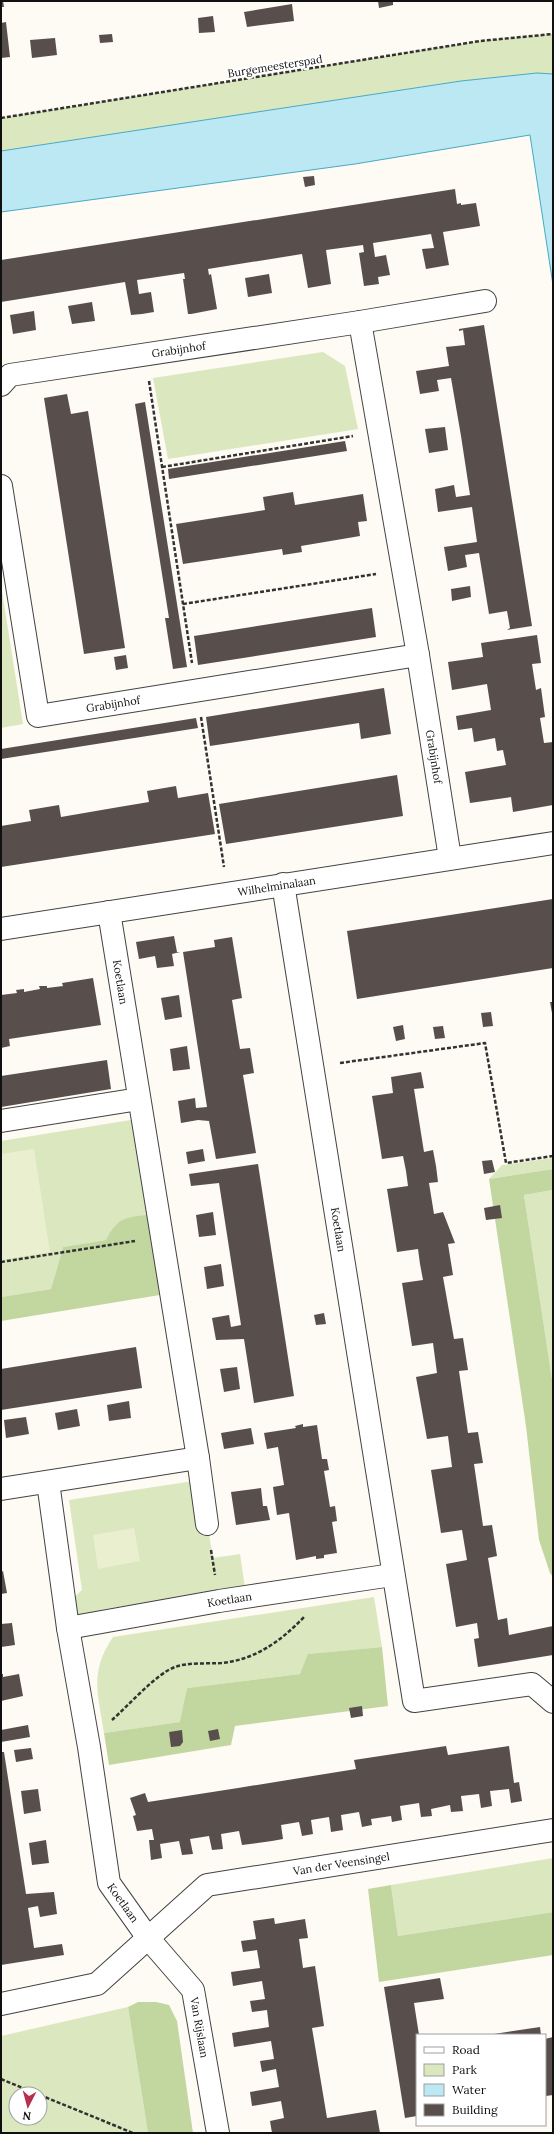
<svg xmlns="http://www.w3.org/2000/svg" width="554" height="2134" font-family="Lora,serif">
  <style>
    .green { fill: #dbe7be; fill-rule: evenodd }
    .forest { fill: #c2d79f }
    .pitch { fill: #eaefd0 }
    .water { fill: #bbe8f3; stroke: #47a9c5 }
    .building { fill: #584f4d }
    .lines { fill: none; stroke-linecap: round; stroke-linejoin: round }
    .minor-casing { stroke: #434343; stroke-width: 24 }
    .path { stroke: #323232; stroke-width: 2.5; stroke-dasharray: 4 2; stroke-linecap: butt }
    .minor { stroke: #fff; stroke-width: 22 }
    .labels { text-anchor: middle; dominant-baseline: central; stroke-width: 4; stroke-linejoin: round; paint-order: stroke }
    .street-label { font-size: 11px; fill: #101010; stroke: #fff }
  </style>
  <rect width="100%" height="100%" fill="#fefaf4"/>
  <path class="green" d="M553 34V74L537 73 461 81 1 151V118L480 41Z
    M323 352 345 366 358 429 168 459 153 378Z
    M1 585 23 724 1 728Z
    M137 1119 153 1214 106 1240 63 1247 51 1289 1 1297V1141Z
    M553 1158V1169L489 1179 502 1165Z
    M553 1190V1386L524 1195Z
    M200 1480 213 1558 240 1554 245 1588 105 1609 75 1621 65 1606 82 1590 69 1500Z
    M374 1597 382 1647 309 1654 300 1674 187 1688 181 1722 104 1733C98 1693 89 1673 113 1637Z
    M553 1858V1912L398 1936 391 1885Z
    M128 2007 148 2133H1V2036ZM16 2094H40V2118H16Z"/>
  <path class="forest" d="M553 1169V1190L524 1195 553 1386V1577L550 1573 539 1540 526 1426 489 1179Z
    M153 1214 166 1294 1 1321V1297L51 1289 63 1247 106 1240C119 1215 127 1218 153 1214Z
    M382 1647 388 1706 235 1726 231 1745 109 1765 104 1733 180 1722 187 1688 300 1674 308 1654Z
    M391 1885 398 1936 553 1912V1955L379 1982 368 1889Z
    M138 2002H156L169 2005 177 2021 193 2133H148L128 2007Z"/>
  <path class="pitch" d="M34 1149 50 1252 1 1260V1154Z
    M134 1528 140 1561 98 1569 93 1535Z"/>
  <path class="water" d="M537 73 553 74V285L530 135 355 164 1 212V151L461 81Z"/>
  <path class="building" d="M1 1H3L4 7H1Z
    M378 1H393V5L379 8Z
    M292 4 294 21 247 27 244 12Z
    M213 16 215 32 199 33 198 18Z
    M6 22 10 57 1 58V23Z
    M112 34 113 42 100 43 99 35Z
    M55 38 57 55 32 58 30 40Z
    M314 176 315 185 305 187 303 177Z
    M455 189 457 204 461 203V205L476 203 480 226 443 232 449 265 426 269 422 249 434 248 431 234 373 243 375 257 386 255 390 275 378 277 379 284 364 286 359 253 364 252 363 245 326 250 331 284 308 288 302 254 208 269 209 275 211 274 217 309 191 314H188L183 279H185L184 273 137 280 139 294 151 292 154 312 142 314 131 315 125 282 1 302V260Z
    M269 274 272 293 248 297 245 278Z
    M92 302 95 321 72 324 68 306Z
    M34 311 36 330 13 334 10 315Z
    M484 325 532 626 507 630 510 628 507 611 489 614 479 553 465 555 467 567 448 571 444 547 477 542 472 507 438 512 435 489 454 485 456 497 470 495 461 436 451 378 437 380 439 391 420 394 416 371 449 366 446 347 465 345 463 330 459 331V329Z
    M67 394 71 414 88 411 125 648 84 654 44 398Z
    M145 402 187 667 173 669 165 618H169L135 404Z
    M445 427 448 450 429 453 425 429Z
    M345 441 347 451 169 479 168 469Z
    M293 492 295 505 363 494 367 521 358 522 360 536 301 546 302 552 283 555 282 549 183 564 176 524 265 510 263 497Z
    M470 586 471 597 452 601 451 589Z
    M372 608 376 637 198 665 194 636Z
    M537 635 541 663 532 664 536 690 541 688 545 717 540 718 544 743 553 742V805L513 812 511 797 470 803 465 772 506 765 503 750 497 751 495 738 474 742 472 728 458 730 456 716 491 710 487 684 452 690 448 662 483 657 481 643Z
    M126 655 128 668 116 670 114 657Z
    M384 688 391 734 361 739 359 723 210 746 206 717Z
    M196 718 198 728 1 759V749Z
    M397 775 403 816 226 844 219 804Z
    M176 786 178 798 208 793 215 834 1 867V826L31 821 29 810 59 805 61 817 119 807 149 802 147 791Z
    M553 899V968L357 999 347 931Z
    M174 936 177 952H180L172 954 174 966 157 968 155 956 139 959 136 942Z
    M232 937 242 998 232 1000 240 1049 250 1048 254 1073 243 1075 256 1153 216 1159 209 1121 198 1120 181 1123 178 1101 195 1098 196 1108 207 1107 183 952 215 947 214 940Z
    M93 978 101 1025 9 1039 10 1046 1 1048V995L17 993 16 990 24 989V992L40 989 39 986H47V988L63 986 62 983Z
    M179 995 182 1017 165 1020 161 998Z
    M550 1002H553V1013H552Z
    M491 1012 493 1026 483 1027 481 1013Z
    M403 1025 405 1039 396 1041 393 1027Z
    M443 1026 445 1038 435 1039 433 1027Z
    M187 1046 190 1069 173 1071 170 1049Z
    M107 1060 111 1089 1 1107V1076Z
    M421 1072 424 1088 414 1089 424 1152 433 1150 436 1166 438 1182 429 1183 434 1214 443 1212 455 1243 448 1244 453 1275 443 1277 454 1339 463 1338 468 1370 459 1371 468 1433 478 1432 483 1463 474 1464 483 1526 492 1525 497 1556 488 1558 498 1620 507 1618 509 1635 553 1626V1655L478 1667 474 1639 479 1638 477 1623 456 1627 446 1564 467 1560 462 1530 441 1533 431 1470 452 1467 448 1436 427 1439 416 1377 437 1373 433 1343 412 1346 402 1283 423 1280 420 1264 418 1249 397 1252 387 1189 408 1186 406 1171 403 1156 382 1159 372 1096 393 1093 391 1077Z
    M203 1149 205 1161 188 1164 186 1152Z
    M492 1160 495 1172 484 1174 482 1161Z
    M258 1164 294 1396 254 1403 244 1339 216 1340 212 1318 229 1315 231 1327 241 1325 219 1183 191 1186 189 1174Z
    M500 1205 502 1218 486 1220 484 1208Z
    M213 1212 216 1235 199 1237 196 1215Z
    M221 1264 224 1286 207 1289 204 1267Z
    M324 1313 326 1324 316 1325 314 1315Z
    M136 1347 142 1388 1 1410V1369Z
    M237 1367 240 1389 224 1392 220 1369Z
    M129 1401 131 1418 109 1421 107 1405Z
    M77 1409 80 1426 58 1430 55 1413Z
    M26 1417 29 1434 6 1438 4 1420Z
    M303 1424V1427L317 1425 322 1459H327L329 1470 324 1471 330 1507 335 1506 337 1521 332 1522 337 1553 324 1555V1558L316 1559V1556L296 1560 289 1513 277 1515 273 1487 284 1485 278 1447 267 1449 264 1433 296 1428 295 1426Z
    M251 1428 254 1444 224 1449 221 1433Z
    M261 1488 263 1506H267L270 1520 236 1525 231 1492Z
    M3 1571 7 1593 1 1594V1572Z
    M12 1623 15 1645 1 1647V1624Z
    M1 1674H3V1677L19 1674 23 1696 1 1701Z
    M362 1706 363 1716 351 1718 349 1708Z
    M28 1725 30 1737 1 1742V1730Z
    M218 1729 220 1739 210 1741 208 1731Z
    M182 1730 183 1742 180 1746 171 1747 169 1732Z
    M446 1746 448 1755 509 1746 514 1783 519 1782 522 1801 511 1803 509 1789 490 1791 492 1806 481 1808 479 1794 461 1796 463 1811 451 1812 450 1805 431 1809 432 1816 421 1817 419 1803 400 1806 402 1820 392 1822 391 1816 371 1819 372 1825 362 1827 359 1812 341 1815 343 1830 331 1832 329 1817 311 1820 313 1834 302 1836 299 1822 281 1825 283 1839 272 1841 242 1845 239 1831 221 1834 223 1849 212 1850 209 1836 190 1839 193 1854 182 1855 179 1841 160 1844 162 1858 151 1860 149 1840H154L152 1829 137 1831 133 1816 136 1815 130 1798 145 1793 148 1802 238 1788 356 1769 354 1760Z
    M31 1748 33 1759 16 1762 14 1750Z
    M1 1752H4L26 1894 54 1892 57 1914 40 1917 38 1906 28 1908 34 1948 62 1944 64 1955 1 1965Z
    M38 1789 41 1811 24 1814 21 1791Z
    M46 1840 49 1863 32 1865 29 1843Z
    M274 1918 275 1924 305 1919 308 1938 299 1939 303 1968 315 1966 324 2026 312 2028 327 2118 376 2110 380 2133H272L270 2121 284 2118 281 2101 252 2106 250 2092 279 2087 276 2069 262 2072 260 2061 274 2059 271 2041 234 2047 232 2033 269 2027 267 2010 252 2012 250 2001 265 1999 262 1981 233 1986 231 1972 260 1968 257 1950 243 1952 241 1941 256 1939 253 1921Z
    M440 1978 444 1999 414 2003 419 2035H417V2116L405 2118 384 1987Z
    M540 2027 541 2035H494V2034Z
    M553 2037V2095L546 2096 545 2039Z"/>
  <g class="lines">
    <defs>
      <g id="minor">
        <path id="s1" d="M360 322 418 655 450 858"/>
        <path id="s2" d="M1 385 10 375 360 322 485 301"/>
        <path id="s3" d="M1 486 38 716 418 655"/>
        <path id="s4" d="M283 884 414 1701 532 1684 553 1702"/>
        <path id="s5" d="M109 912 198 1458 207 1524"/>
        <path id="s6" d="M1 929 553 843"/>
        <path d="M1 1121 139 1099"/>
        <path id="s7" d="M48 1482 68 1628 89 1747 109 1883 148 1938 193 1990 218 2133"/>
        <path d="M1 1489 198 1458"/>
        <path id="s8" d="M68 1628 219 1601 392 1575"/>
        <path id="s9" d="M1 2004 97 1984 207 1885 553 1830"/>
      </g>
    </defs>
    <use href="#minor" class="minor-casing"/>
    <path class="path" d="M1 118 480 41 553 34
      M149 381 192 663
      M162 467 353 436
      M183 604 376 574
      M201 717 224 867
      M340 1063 485 1043 506 1163 553 1156
      M1 1262 135 1241
      M211 1550 215 1575
      M112 1720C127 1707 157 1673 175 1667 189 1662 206 1664 221 1663 255 1660 281 1641 304 1617
      M1 2079 37 2094
      M40 2095 133 2133"/>
    <use href="#minor" class="minor"/>
  </g>
  <g class="labels">
    <g class="street-label">
      <text transform="translate(275 66) rotate(-9)">Burgemeesterspad</text>
      <text stroke="none"><textPath href="#s2" startOffset="184">Grabijnhof</textPath></text>
      <text stroke="none"><textPath href="#s3" startOffset="309">Grabijnhof</textPath></text>
      <text stroke="none"><textPath href="#s1" startOffset="441">Grabijnhof</textPath></text>
      <text stroke="none"><textPath href="#s6" startOffset="279">Wilhelminalaan</textPath></text>
      <text stroke="none"><textPath href="#s5" startOffset="71">Koetlaan</textPath></text>
      <text stroke="none"><textPath href="#s4" startOffset="350">Koetlaan</textPath></text>
      <text stroke="none"><textPath href="#s8" startOffset="164">Koetlaan</textPath></text>
      <text stroke="none"><textPath href="#s9" startOffset="382">Van der Veensingel</textPath></text>
      <text stroke="none"><textPath href="#s7" startOffset="430">Koetlaan</textPath></text>
      <text stroke="none"><textPath href="#s7" startOffset="580">Van Rijslaan</textPath></text>
    </g>
  </g>
  <rect width="554" height="2134" fill="none" stroke="#101010" stroke-width="4"/>
  <rect x="416" y="2034" width="130" height="92" fill="#ffffff" stroke="#9f9f9f"/>
  <rect x="424" y="2047" width="20" height="6" fill="#ffffff" stroke="#9f9f9f"/>
  <text x="452" y="2054" font-size="12" fill="#101010">Road</text>
  <rect x="424" y="2064" width="20" height="12" fill="#dbe7be" stroke="#9f9f9f"/>
  <text x="452" y="2074" font-size="12" fill="#101010">Park</text>
  <rect x="424" y="2084" width="20" height="12" fill="#bbe8f3" stroke="#9f9f9f"/>
  <text x="452" y="2094" font-size="12" fill="#101010">Water</text>
  <rect x="424" y="2104" width="20" height="12" fill="#584f4d" stroke="#9f9f9f"/>
  <text x="452" y="2114" font-size="12" fill="#101010">Building</text>
  <g transform="translate(28 2106) rotate(186)"><circle r="19" fill="#ffffff" stroke="#9f9f9f"/>
  <path d="M0-3L7 15L0 10L-7 15Z" fill="#b8304f"/>
  <text y="-6" font-size="11" font-weight="bold" text-anchor="middle" fill="#101010">N</text>
  </g>
</svg>
